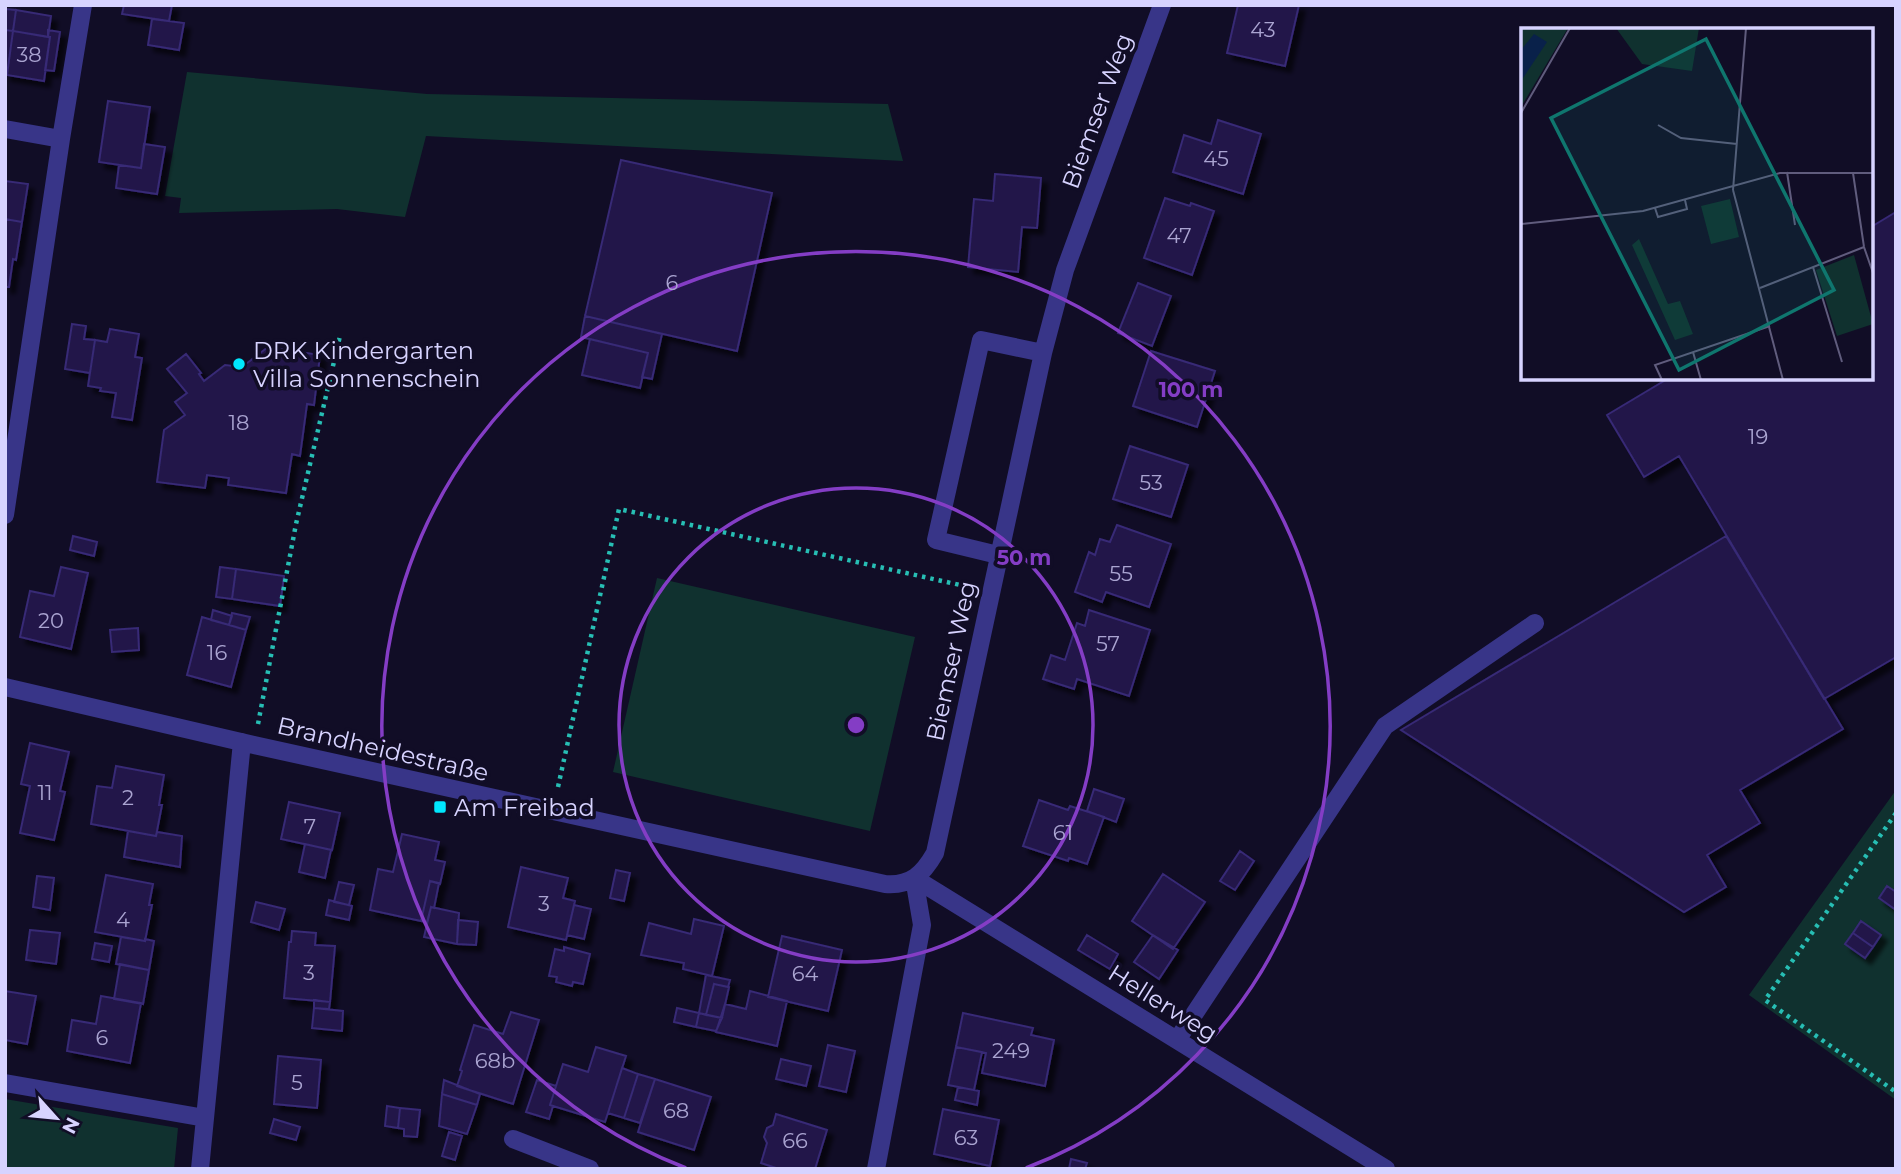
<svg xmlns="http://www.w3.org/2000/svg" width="1901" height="1174" font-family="Montserrat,sans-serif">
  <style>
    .green { fill: #10312f }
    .building { fill: #211848; stroke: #372976; stroke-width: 2; filter: url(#shadow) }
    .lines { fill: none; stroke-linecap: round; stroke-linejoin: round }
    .path { stroke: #27beb4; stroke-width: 4.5; stroke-dasharray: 3.5 5; stroke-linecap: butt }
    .minor { stroke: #383588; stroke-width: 18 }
    .ring { fill: none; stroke: #843dc5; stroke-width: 3.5 }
    .poi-dot { fill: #00e7fe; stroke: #110d26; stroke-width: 2.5 }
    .labels { text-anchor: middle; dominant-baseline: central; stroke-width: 7; stroke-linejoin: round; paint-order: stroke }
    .number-label { font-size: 21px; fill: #aaa4d1 }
    .street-label { font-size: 24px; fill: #d7d3ff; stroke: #110d26 }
    .poi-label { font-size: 24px; fill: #d7d3ff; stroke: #110d26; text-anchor: start }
    .inset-road { fill: none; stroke: #605c7d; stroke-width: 2 }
    .view { fill: #0f766e; fill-opacity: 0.15; stroke: #0f766e; stroke-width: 3.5 }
    .inset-edge { fill: none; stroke: #d7d3ff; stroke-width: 3.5 }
    .centre { fill: #843dc5; stroke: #110d26; stroke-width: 3.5 }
    .ring-label { font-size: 21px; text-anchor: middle; font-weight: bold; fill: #843dc5; stroke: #110d26; stroke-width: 7; stroke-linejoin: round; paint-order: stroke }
  </style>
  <defs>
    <filter id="shadow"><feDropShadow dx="6" dy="6" stdDeviation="2" flood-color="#0009"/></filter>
  </defs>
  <rect width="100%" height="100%" fill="#110d26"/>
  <path class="green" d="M187 72 427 94 888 104 903 161 426 136 405 217 337 209 179 213 181 198 165 196Z
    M657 578 915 637 870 831 613 772Z
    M1896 790V1100L1749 995Z
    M5 1099 178 1128 174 1169H5Z"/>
  <path class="building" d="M124 5H172L169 21 122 14Z
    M1238 5H1299L1285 66 1227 53Z
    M5 9 16 10 13 31 5 30Z
    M16 10 51 16 48 37 13 31Z
    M152 19 184 23 179 50 148 45Z
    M5 30 13 31 7 75H5Z
    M48 30 60 32 54 71 45 70 50 37H48Z
    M13 31 50 37 44 81 7 75Z
    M108 101 150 107 141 168 99 162Z
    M1218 120 1261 134 1243 194 1173 172 1184 135 1211 144Z
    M144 144 165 147 157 194 116 188 119 165 141 168Z
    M621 160 772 193 737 351 585 316Z
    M995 174 1041 178 1037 228 1022 227 1018 272 968 267 974 199 993 201Z
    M5 181 28 184 22 222 5 219Z
    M1165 198 1190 206 1191 203 1214 211 1192 275 1144 258Z
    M1896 212V657L1824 699 1679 456 1644 477 1607 415 1669 378H1871V227Z
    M5 219 22 222 16 260 13 259 9 287H5Z
    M1138 283 1171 296 1152 346 1118 333Z
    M585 316 662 334 652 379 642 377 648 353 581 337Z
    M72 324 86 326 84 339 95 340 90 373 65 369Z
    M110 329 139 334 135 357 142 358 132 420 112 417 116 393 100 391 101 388 88 386 95 340 107 342Z
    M590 339 648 353 640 388 582 375Z
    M268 347 320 355 314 405 307 404 300 456 292 454 286 493 228 485 229 478 207 475 205 488 157 482 164 430 185 415 175 402 187 393 167 369 186 354 201 373 199 374 204 381 225 365 242 367Z
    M1151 351 1215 371 1197 427 1133 406Z
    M1130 446 1188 465 1171 517 1113 499Z
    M1117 525 1171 544 1149 607 1106 592 1102 602 1075 592 1089 552 1095 555 1100 539 1110 542Z
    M73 536 97 542 94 556 70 550Z
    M1726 536 1843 729 1740 790 1760 823 1707 855 1726 887 1684 912 1401 730Z
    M61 567 88 573 71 649 20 637 30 591 54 596Z
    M220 567 236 569 232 599 216 597Z
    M236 569 284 576 280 606 232 599Z
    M213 610 232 616 229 625 211 620Z
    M1089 610 1150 630 1129 696 1077 679 1074 689 1043 679 1051 655 1065 660 1077 623 1085 626Z
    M232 613 250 617 246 630 229 625Z
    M202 617 246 630 231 687 187 675Z
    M138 628 139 650 112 652 110 630Z
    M30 743 69 752 60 791 65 792 54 840 20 833 30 786 21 784Z
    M116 766 164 775 159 805H162L156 836 91 824 97 786 112 788Z
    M1094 789 1124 799 1116 822 1087 811Z
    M1039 800 1068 810 1070 806 1104 817 1087 864 1069 858 1068 861 1023 846Z
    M289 802 340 813 332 850 281 839Z
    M128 831 156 836 157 832 182 836 180 867 124 857Z
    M402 834 439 842 435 860 445 862 440 884 430 881 421 921 370 910 378 869 393 872Z
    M305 844 331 850 325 878 299 872Z
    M1240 851 1254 861 1235 890 1220 881Z
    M521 867 568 878 563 898 575 901 566 940 508 927Z
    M616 870 630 873 624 901 610 898Z
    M1163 874 1205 902 1173 949 1132 921Z
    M106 875 153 884 149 905H152L145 941 95 932Z
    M37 876 54 878 50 910 33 907Z
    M430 881 439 883 434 908 431 907 427 922 421 921Z
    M339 882 354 885 349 905 334 902Z
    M1887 886 1896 892V910L1879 898Z
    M329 900 352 906 349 920 326 915Z
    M256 902 285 909 279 930 251 922Z
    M574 905 591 909 584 939 567 935Z
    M431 907 459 913 457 944 424 937Z
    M694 919 724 926 712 976 683 969 684 963 641 955 649 923 691 934Z
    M458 920 478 922 476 945 457 944Z
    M1861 921 1881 935 1873 947 1853 933Z
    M30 930 60 933 56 964 26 960Z
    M292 931 316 933 315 945 335 946 330 1002 284 998 289 942H291Z
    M1853 933 1873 947 1865 958 1845 944Z
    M1087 935 1118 954 1110 969 1078 950Z
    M1153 935 1178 950 1159 979 1134 962Z
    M782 936 842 950 828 1011 768 997Z
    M121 937 145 941V939L154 941 149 970 116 964Z
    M95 943 112 946 109 962 92 959Z
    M564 947 590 954 583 984 573 982 572 986 556 982 557 977 549 976 555 949 564 951Z
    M120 964 149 970 143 1004 114 999Z
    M706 975 730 980 728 987 714 984 706 1015 699 1013Z
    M714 984 729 987 722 1018 706 1015Z
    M5 991 36 996 27 1044 5 1040Z
    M750 991 787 1001 777 1046 716 1032 725 1004 746 1009Z
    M101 996 141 1003 130 1063 67 1051 72 1020 96 1024Z
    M314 1000 330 1002 329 1009 314 1008Z
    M314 1008 343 1011 342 1031 312 1028Z
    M677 1008 699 1013 696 1027 674 1022Z
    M511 1012 539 1020 513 1104 457 1086 462 1071 460 1070 474 1025 503 1034Z
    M699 1013 722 1018 716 1031 696 1027Z
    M963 1013 1033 1028 1031 1035 1054 1040 1045 1086 982 1073 986 1053 956 1047Z
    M828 1045 855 1051 846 1092 819 1086Z
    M596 1047 626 1056 605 1122 550 1105 563 1064 588 1072Z
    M956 1047 982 1052 974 1090 948 1085Z
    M278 1056 321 1060 317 1108 274 1104Z
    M781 1059 811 1066 806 1086 776 1079Z
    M622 1068 638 1074 624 1118 608 1113Z
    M638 1074 655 1079 640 1123 624 1118Z
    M655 1079 711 1097 694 1150 638 1132Z
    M444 1080 480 1094 477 1105 442 1094Z
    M537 1080 556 1086 550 1105 553 1106 549 1119 526 1112Z
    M958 1087 979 1091 977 1105 955 1100Z
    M442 1094 477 1105 467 1134 439 1126Z
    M387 1106 400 1108 398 1128 385 1126Z
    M400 1108 420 1110 417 1137 404 1136V1129L398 1128Z
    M943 1109 999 1120 990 1166 934 1154Z
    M776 1114 827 1130 815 1169H779L761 1163 767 1143 764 1137 767 1128 773 1125Z
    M274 1119 300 1127 296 1140 270 1133Z
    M449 1132 462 1136 455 1160 442 1156Z
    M1071 1159 1087 1163 1085 1169H1069Z"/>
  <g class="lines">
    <path class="path" d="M258 724 296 524 340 336
      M558 787 619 509 969 587
      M1896 813 1765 1000 1896 1092"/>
    <path class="minor" d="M5 129 61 139
      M5 515 61 139 83 5
      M998 555 936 540 981 340 1043 353
      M5 687 254 745 885 884C911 886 923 874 935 853L1043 353 1065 270 1162 5
      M914 878 1386 1169
      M1177 1040 1385 726 1535 623
      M5 1083 205 1118
      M513 1139 590 1169
      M200 1169 242 742
      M876 1169 922 925 914 878"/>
  </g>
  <g class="ring">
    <circle cx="856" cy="725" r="237"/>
    <path d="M686 1168A474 474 0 1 1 1026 1168"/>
  </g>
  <g class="poi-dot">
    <circle cx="239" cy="364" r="7"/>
    <rect x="433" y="800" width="14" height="14" rx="3.5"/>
  </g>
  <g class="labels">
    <g class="number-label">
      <text x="1263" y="29">43</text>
      <text x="29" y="54">38</text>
      <text x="1216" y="158">45</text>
      <text x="1179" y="235">47</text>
      <text x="672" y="282">6</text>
      <text x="239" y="422">18</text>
      <text x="1758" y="436">19</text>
      <text x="1151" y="482">53</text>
      <text x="1121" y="573">55</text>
      <text x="51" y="620">20</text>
      <text x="1108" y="643">57</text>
      <text x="217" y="652">16</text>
      <text x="45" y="792">11</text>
      <text x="128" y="797">2</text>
      <text x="310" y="826">7</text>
      <text x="1063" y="832">61</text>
      <text x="544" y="903">3</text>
      <text x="123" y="919">4</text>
      <text x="309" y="972">3</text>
      <text x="805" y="973">64</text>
      <text x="102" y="1037">6</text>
      <text x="1011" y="1050">249</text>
      <text x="495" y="1060">68b</text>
      <text x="297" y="1082">5</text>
      <text x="676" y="1110">68</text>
      <text x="966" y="1137">63</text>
      <text x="795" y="1140">66</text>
    </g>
    <g class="street-label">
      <text transform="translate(1097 111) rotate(-70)">Biemser Weg</text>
      <text transform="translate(951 661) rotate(-78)">Biemser Weg</text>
      <text transform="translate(383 749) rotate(13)">Brandheidestraße</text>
      <text transform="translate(1163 1003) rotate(32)">Hellerweg</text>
    </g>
    <g class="poi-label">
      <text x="253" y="350">DRK Kindergarten<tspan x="253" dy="28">Villa Sonnenschein</tspan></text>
      <text x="454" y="807">Am Freibad</text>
    </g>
  </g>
  <g transform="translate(1521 28)">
    <rect width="352" height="352" fill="#110d26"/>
    <path d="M0 0H47L0 79ZM95 0H178L171 43 121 36ZM209 171 218 209 190 216 180 178ZM118 211 147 276 159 273 172 306 154 312 111 217ZM333 227 352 296 316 308 295 242Z" fill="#10312f"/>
    <path d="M13 6 26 14 0 53V22Z" fill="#09214a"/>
    <path class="inset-road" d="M0 85 49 0M137 97 160 110 216 116M266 144 274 197M332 145 343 219 352 245M212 162 262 352M212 162 225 0M134 180 137 189 166 181 164 172M0 196 122 183 259 145H352M292 239 321 334M239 260 343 219M172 324 180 352M141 352 134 337 249 298"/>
    <path class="view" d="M185 11 313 262 158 342 30 90Z"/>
    <rect width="352" height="352" class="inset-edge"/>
  </g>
  <circle cx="856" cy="725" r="10" class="centre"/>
  <g class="ring-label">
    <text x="1191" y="397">100 m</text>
    <text x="1024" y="565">50 m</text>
  </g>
  <rect width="1901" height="1174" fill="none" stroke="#d7d3ff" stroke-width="14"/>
  <g transform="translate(56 1118) rotate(117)" stroke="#110d26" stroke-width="5" paint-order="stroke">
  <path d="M0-5L12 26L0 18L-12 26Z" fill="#d7d3ff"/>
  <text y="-10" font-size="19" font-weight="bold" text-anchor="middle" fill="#d7d3ff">N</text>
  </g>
</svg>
